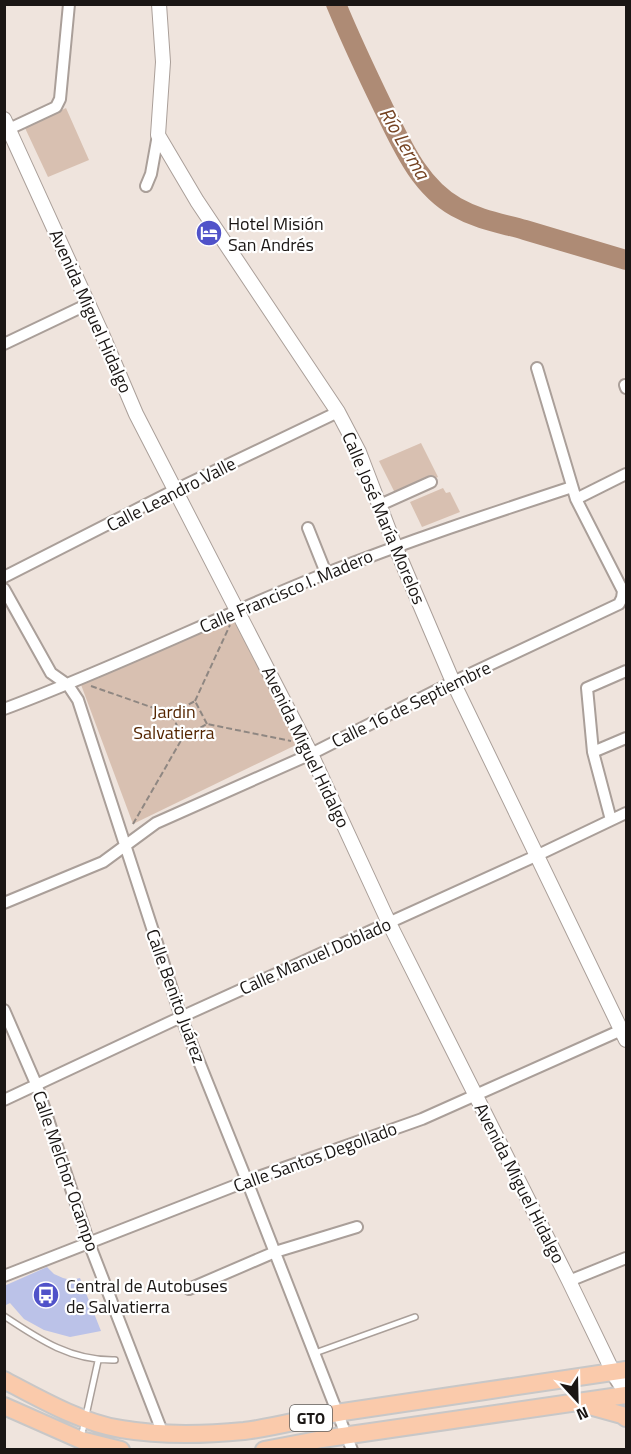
<svg xmlns="http://www.w3.org/2000/svg" width="631" height="1454" font-family="'Titillium Web',sans-serif">
  <style>
    .green { fill: #d8c0b1 }
    .lines { fill: none; stroke-linecap: round; stroke-linejoin: round }
    .river { stroke: #ae8b75; stroke-width: 20 }
    .building { fill: #bbc2e8 }
    .service-casing { stroke: #aa9f99; stroke-width: 8 }
    .minor-casing { stroke: #aa9f99; stroke-width: 14 }
    .tertiary-casing { stroke: #aa9f99; stroke-width: 16 }
    .secondary-casing { stroke: #aa9f99; stroke-width: 18 }
    .primary-casing { stroke: #c8c7c7; stroke-width: 20 }
    .path { stroke: #8f8782; stroke-width: 2; stroke-dasharray: 6 3; stroke-linecap: butt }
    .service { stroke: #fff; stroke-width: 5 }
    .minor { stroke: #fff; stroke-width: 10 }
    .tertiary { stroke: #fff; stroke-width: 14 }
    .secondary { stroke: #fff; stroke-width: 15 }
    .primary { stroke: #facaab; stroke-width: 16 }
    .labels { text-anchor: middle; dominant-baseline: central; stroke-width: 4.5; stroke-linejoin: round; paint-order: stroke }
    .shield { fill: #fff; stroke: #5f5c5a; stroke-width: 1.5 }
    .shield-label { font-size: 16px; font-weight: bold; fill: #1a1614 }
    .poi-label { font-size: 18px; fill: #1a1614; stroke: #fff; text-anchor: start }
    .street-label { font-size: 18px; fill: #1a1614; stroke: #fff }
    .park-label { font-size: 18px; fill: #542500; stroke: #fff }
    .water-label { font-size: 20px; font-style: italic; fill: #744221; stroke: #fff }
  </style>
  <rect width="100%" height="100%" fill="#efe4dd"/>
  <path class="green" d="M66 108 89 160 48 177 25 128Z
    M421 443 438 477 397 497 379 461Z
    M443 488 446 493 450 492 460 512 422 527 410 502Z
    M235 614 300 743 133 824 80 682Z"/>
  <g class="lines">
    <path class="river" d="M336 4C351 40 367 74 384 109 402 145 419 186 456 207 479 220 500 223 525 230 559 240 593 250 626 260"/>
  </g>
  <path class="building" d="M47 1267 54 1274 63 1278 71 1280 80 1278 101 1331 70 1337 44 1330 24 1319 10 1303 4 1306V1286Z"/>
  <g class="lines">
    <defs>
      <path id="service" d="M4 1316C40 1340 71 1361 115 1360
        M315 1353 415 1317
        M81 1438 98 1361"/>
      <path id="minor" d="M9 129 56 107 60 99 69 4
        M146 186 151 174 158 135
        M4 344 88 304
        M625 385 626 388
        M576 499 626 474
        M380 505 431 482
        M308 528 326 573
        M4 577 175 490 338 412
        M4 589 51 673 68 685 78 700 181 1017 247 1181 352 1450
        M4 709C114 668 219 616 327 573 408 541 490 514 572 487
        M593 752 626 738
        M611 820 593 752 587 688 626 671
        M4 903 103 862 156 823 311 754 453 682 619 604 622 598 623 591 576 499 537 368
        M4 1010 37 1086 89 1243 163 1434
        M4 1100 181 1017 538 855 626 813
        M4 1276 247 1181 422 1119 626 1028
        M569 1281 626 1258
        M189 1289 275 1252 357 1227"/>
      <path id="tertiary" d="M159 4 163 62 158 135 197 201 338 412 359 452 395 546 453 682 626 1040
        M4 119 102 334 136 414 311 754 389 923 569 1281 613 1372"/>
      <path id="secondary" d="M613 1372 626 1392"/>
      <path id="primary" d="M4 1380C40 1399 82 1423 121 1429 162 1436 203 1435 244 1431 277 1427 310 1417 343 1412 437 1398 532 1384 626 1370
        M586 1405 622 1415 626 1418
        M4 1406 81 1440 121 1450
        M264 1450 322 1439 626 1395"/>
    </defs>
    <use href="#service" class="service-casing"/>
    <use href="#minor" class="minor-casing"/>
    <use href="#tertiary" class="tertiary-casing"/>
    <use href="#secondary" class="secondary-casing"/>
    <use href="#primary" class="primary-casing"/>
    <path class="path" d="M91 686 171 714
      M195 701 230 625
      M207 724 195 701 171 714 183 737 207 724 291 741
      M133 824 183 737"/>
    <use href="#service" class="service"/>
    <use href="#minor" class="minor"/>
    <use href="#tertiary" class="tertiary"/>
    <use href="#secondary" class="secondary"/>
    <use href="#primary" class="primary"/>
  </g>
  <defs>
    <symbol id="hotel-disc" viewBox="-11 -11 22 22"><circle r="9.5" fill="#5052c9" stroke="#fff"/><path d="M-6-4.5h1.5V1H6V5H4.5V3h-9V5H-6ZM-4 0a1.8 1.8 0 1 1 3.6 0ZM.5 0V-2.5h3Q6-2.5 6 0Z" fill="#fff"/></symbol>
    <symbol id="bus-disc" viewBox="-11 -11 22 22"><circle r="9.5" fill="#5052c9" stroke="#fff"/><path d="M-5-6H5V4H4V6H2V4H-2V6H-4V4H-5ZM-3.5-4V0h7V-4ZM-3.5 1.2v1.5H-2V1.2ZM2 1.2v1.5H3.5V1.2Z" fill="#fff"/></symbol>
  </defs>
  <g fill-rule="evenodd">
    <use href="#hotel-disc" x="194" y="218" width="30" height="30"/>
    <use href="#bus-disc" x="31" y="1280" width="30" height="30"/>
  </g>
  <g class="labels">
    <rect class="shield" x="290" y="1405" width="42" height="26" rx="4.5"/>
    <g class="shield-label">
      <text x="311" y="1418">GTO</text>
    </g>
    <g class="poi-label">
      <text x="228" y="223">Hotel Misión<tspan x="228" dy="21">San Andrés</tspan></text>
      <text x="66" y="1285">Central de Autobuses<tspan x="66" dy="21">de Salvatierra</tspan></text>
    </g>
    <g class="street-label">
      <text transform="translate(91 311) rotate(66)">Avenida Miguel Hidalgo</text>
      <text transform="translate(171 494) rotate(-27)">Calle Leandro Valle</text>
      <text transform="translate(384 518) rotate(67)">Calle José María Morelos</text>
      <text transform="translate(286 591) rotate(-23)">Calle Francisco I. Madero</text>
      <text transform="translate(411 704) rotate(-26)">Calle 16 de Septiembre</text>
      <text transform="translate(306 747) rotate(64)">Avenida Miguel Hidalgo</text>
      <text transform="translate(315 956) rotate(-24)">Calle Manuel Doblado</text>
      <text transform="translate(176 996) rotate(70)">Calle Benito Juárez</text>
      <text transform="translate(315 1157) rotate(-20)">Calle Santos Degollado</text>
      <text transform="translate(66 1171) rotate(71)">Calle Melchor Ocampo</text>
      <text transform="translate(520 1183) rotate(63)">Avenida Miguel Hidalgo</text>
    </g>
    <g class="park-label">
      <text x="174" y="711">Jardin<tspan x="174" dy="21">Salvatierra</tspan></text>
    </g>
    <g class="water-label">
      <text transform="translate(405 143) rotate(60)">Río Lerma</text>
    </g>
  </g>
  <rect width="631" height="1454" fill="none" stroke="#1a1614" stroke-width="12"/>
  <g transform="translate(577 1400) rotate(158)" stroke="#ffffff" stroke-width="4.5" paint-order="stroke">
  <path d="M0-4.5L10 22L0 15L-10 22Z" fill="#1a1614"/>
  <text y="-9" font-size="16" font-weight="bold" text-anchor="middle" fill="#1a1614">N</text>
  </g>
</svg>
